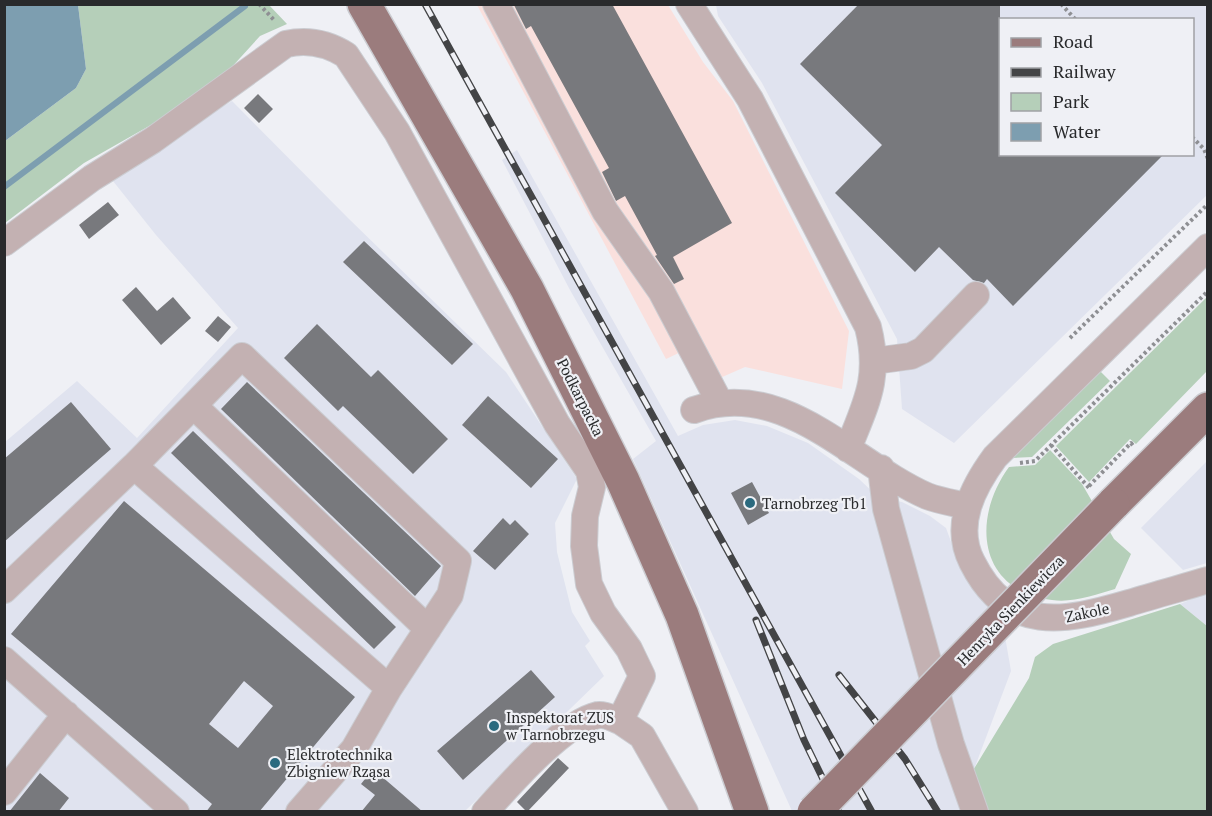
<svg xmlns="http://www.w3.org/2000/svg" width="1212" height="816" font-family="'PT Serif',serif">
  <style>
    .built { fill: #e0e3ef; fill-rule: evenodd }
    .industrial { fill: #fae0dd }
    .green { fill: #b5cfb9 }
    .water { fill: #7d9eb0 }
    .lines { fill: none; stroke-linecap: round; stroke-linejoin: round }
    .stream { stroke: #7d9eb0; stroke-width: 6 }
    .building { fill: #78797d; fill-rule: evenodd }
    .minor-casing { stroke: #cbccd1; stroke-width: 28 }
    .major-casing { stroke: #cbccd1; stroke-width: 36 }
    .path { stroke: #8e8f93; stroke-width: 4; stroke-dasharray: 3 3; stroke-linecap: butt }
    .minor { stroke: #c3b1b2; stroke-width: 26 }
    .major { stroke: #9b7c7d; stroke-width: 33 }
    .rail-casing { stroke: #434446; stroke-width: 7 }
    .rail { stroke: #eff0f5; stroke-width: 4.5; stroke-dasharray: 14; stroke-linecap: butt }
    .major-bridge-casing { stroke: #cbccd1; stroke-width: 36; stroke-linecap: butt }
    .major-bridge { stroke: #9b7c7d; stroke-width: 33 }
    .poi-dot { fill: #2b6a7f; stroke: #eff0f5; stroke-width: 2 }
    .labels { text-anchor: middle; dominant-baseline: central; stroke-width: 4.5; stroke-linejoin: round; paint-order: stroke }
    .street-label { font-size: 15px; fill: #292a2c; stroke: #eff0f5 }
    .poi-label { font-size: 15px; fill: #292a2c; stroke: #eff0f5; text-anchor: start }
  </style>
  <rect width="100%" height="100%" fill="#eff0f5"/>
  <path class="built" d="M716 5H1207V195L954 443 902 409 897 339 762 83 718 16ZM1000 20H1192V154H1000Z
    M232 101 348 218 506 372 577 479 555 523 557 552 572 612 590 641 585 646 604 676 465 811 5 812V442L77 381 137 438 238 328 156 235 109 176Z
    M517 150 678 436 703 425 735 420 767 426 808 443 859 479 879 498 902 502 930 516 946 528 961 569 1003 625 1011 671 973 772 988 811H792L633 459 656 441 570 290 502 160Z
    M1207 461V563L1183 570 1141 528Z
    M1207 593V626L1180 604Z"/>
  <path class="industrial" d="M477 5H668L703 62 733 101 849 331 842 389 745 367 720 378 702 342 666 359Z"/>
  <path class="green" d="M78 5H269L287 24 260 36 209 92 84 163 5 223V141L76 88 86 69Z
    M1207 297V371L1136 444 1130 439 1089 482 1056 446Z
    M1100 371 1110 381 1032 457 1011 458Z
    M1050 450 1082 484 1114 539 1131 554 1115 589C1094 595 1073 603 1052 600 978 591 971 519 1009 467L1035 465Z
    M1180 604 1207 626V811H988L972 772 1029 678 1035 657 1053 644Z"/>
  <path class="water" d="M5 4 78 5 86 69 76 88 5 141Z"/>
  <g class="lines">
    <path class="stream" d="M4 187 245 6"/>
  </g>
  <path class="building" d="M612 4 732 223 673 257 684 279 674 284 655 256 657 255 625 196 616 201 602 172 609 168 531 26 526 29 514 5Z
    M859 4H1000V154H1164L1013 306 987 279 984 283 973 280 939 247 915 272 835 193 882 145 800 64Z
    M258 94 273 109 259 123 244 108Z
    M108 202 119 215 89 239 79 225Z
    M364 241 473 344 452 365 343 262Z
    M136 287 157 311 173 297 191 318 161 345 122 300Z
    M218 316 231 327 218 342 205 331Z
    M317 324 371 377 378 370 448 439 413 474 343 406 338 411 284 358Z
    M247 382 441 566 415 596 221 409Z
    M488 396 558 459 531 488 462 425Z
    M71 402 111 449 4 542V459Z
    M193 431 396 627 374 649 171 453Z
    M752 482 769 513 748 525 731 493Z
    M124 501 355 697 259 812H206L212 804 11 634ZM244 681 273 706 238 748 209 724Z
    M503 518 510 525 515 520 529 534 495 570 473 551Z
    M531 670 555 697 463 780 437 751Z
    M558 758 569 768 527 812 517 802Z
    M373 769 423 812H361L375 795 361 784Z
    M40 773 69 798 58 812H9Z"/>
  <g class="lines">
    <defs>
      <path id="minor" d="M496 4 605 211 661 291 720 403
        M689 4 750 99 868 327C881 378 866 403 848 449
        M4 243 92 178 153 140 286 44C308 39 327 43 346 55L397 132 557 424 589 471 592 487 585 516 584 546 589 584 603 613 629 649 642 676 620 721 642 736 685 812
        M1208 247 995 457C973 487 953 525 972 562 1008 634 1064 622 1129 603 1155 595 1181 588 1208 580
        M874 361 911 356 923 350 976 295
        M194 406 428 629
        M694 410C783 377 852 463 927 496 940 501 954 503 967 506
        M134 466 242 356 458 561 450 595 389 688
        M881 468 886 509 951 744 975 812
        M4 590 134 466 389 688 354 749 299 812
        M4 660 176 812
        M4 792 66 714
        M485 812C510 784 563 723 598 715 605 714 614 719 620 721"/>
      <path id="major" d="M364 4 527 289 623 481 682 615 752 812
        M1113 504 1208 409"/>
    </defs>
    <use href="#minor" class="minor-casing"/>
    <use href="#major" class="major-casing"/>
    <path class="path" d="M259 4 275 21
      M1061 4 1076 20
      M1192 137 1204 149 1208 159
      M1070 338 1208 204
      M1051 445 1090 489
      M1020 463 1035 461 1208 291
      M1089 486 1131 443 1134 447"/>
    <use href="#minor" class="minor"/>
    <use href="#major" class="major"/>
    <defs>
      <path id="rail" d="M425 4 872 812
        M756 620 804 740 839 812
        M839 675 905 759 938 812"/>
    </defs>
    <use href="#rail" class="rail-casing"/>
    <use href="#rail" class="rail"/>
    <defs>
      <path id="major-bridge" d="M814 812 1113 504"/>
    </defs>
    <use href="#major-bridge" class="major-bridge-casing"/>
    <use href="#major-bridge" class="major-bridge"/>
  </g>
  <g class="poi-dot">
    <circle cx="750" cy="503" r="6"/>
    <circle cx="494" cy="726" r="6"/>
    <circle cx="275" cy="763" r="6"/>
  </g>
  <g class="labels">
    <g class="street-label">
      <text transform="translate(581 397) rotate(63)">Podkarpacka</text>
      <text transform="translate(1010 610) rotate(-46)">Henryka Sienkiewicza</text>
      <text transform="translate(1087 612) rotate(-12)">Zakole</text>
    </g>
    <g class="poi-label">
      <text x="762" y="503">Tarnobrzeg Tb1</text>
      <text x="506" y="717">Inspektorat ZUS<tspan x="506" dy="17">w Tarnobrzegu</tspan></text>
      <text x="287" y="754">Elektrotechnika<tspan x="287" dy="17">Zbigniew Rząsa</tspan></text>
    </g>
  </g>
  <rect width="1212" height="816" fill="none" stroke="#292a2c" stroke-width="12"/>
  <rect x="999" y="18" width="195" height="138" fill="#eff0f5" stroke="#a0a1a5" stroke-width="1.5"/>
  <rect x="1011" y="38" width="30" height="9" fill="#9b7c7d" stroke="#a0a1a5" stroke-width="1.5"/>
  <text x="1053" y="48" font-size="18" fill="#292a2c">Road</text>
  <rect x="1011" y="68" width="30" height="9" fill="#434446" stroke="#a0a1a5" stroke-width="1.5"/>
  <text x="1053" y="78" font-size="18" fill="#292a2c">Railway</text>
  <rect x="1011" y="93" width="30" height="18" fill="#b5cfb9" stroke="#a0a1a5" stroke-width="1.5"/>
  <text x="1053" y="108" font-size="18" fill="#292a2c">Park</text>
  <rect x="1011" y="123" width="30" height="18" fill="#7d9eb0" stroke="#a0a1a5" stroke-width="1.5"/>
  <text x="1053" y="138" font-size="18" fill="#292a2c">Water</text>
</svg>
